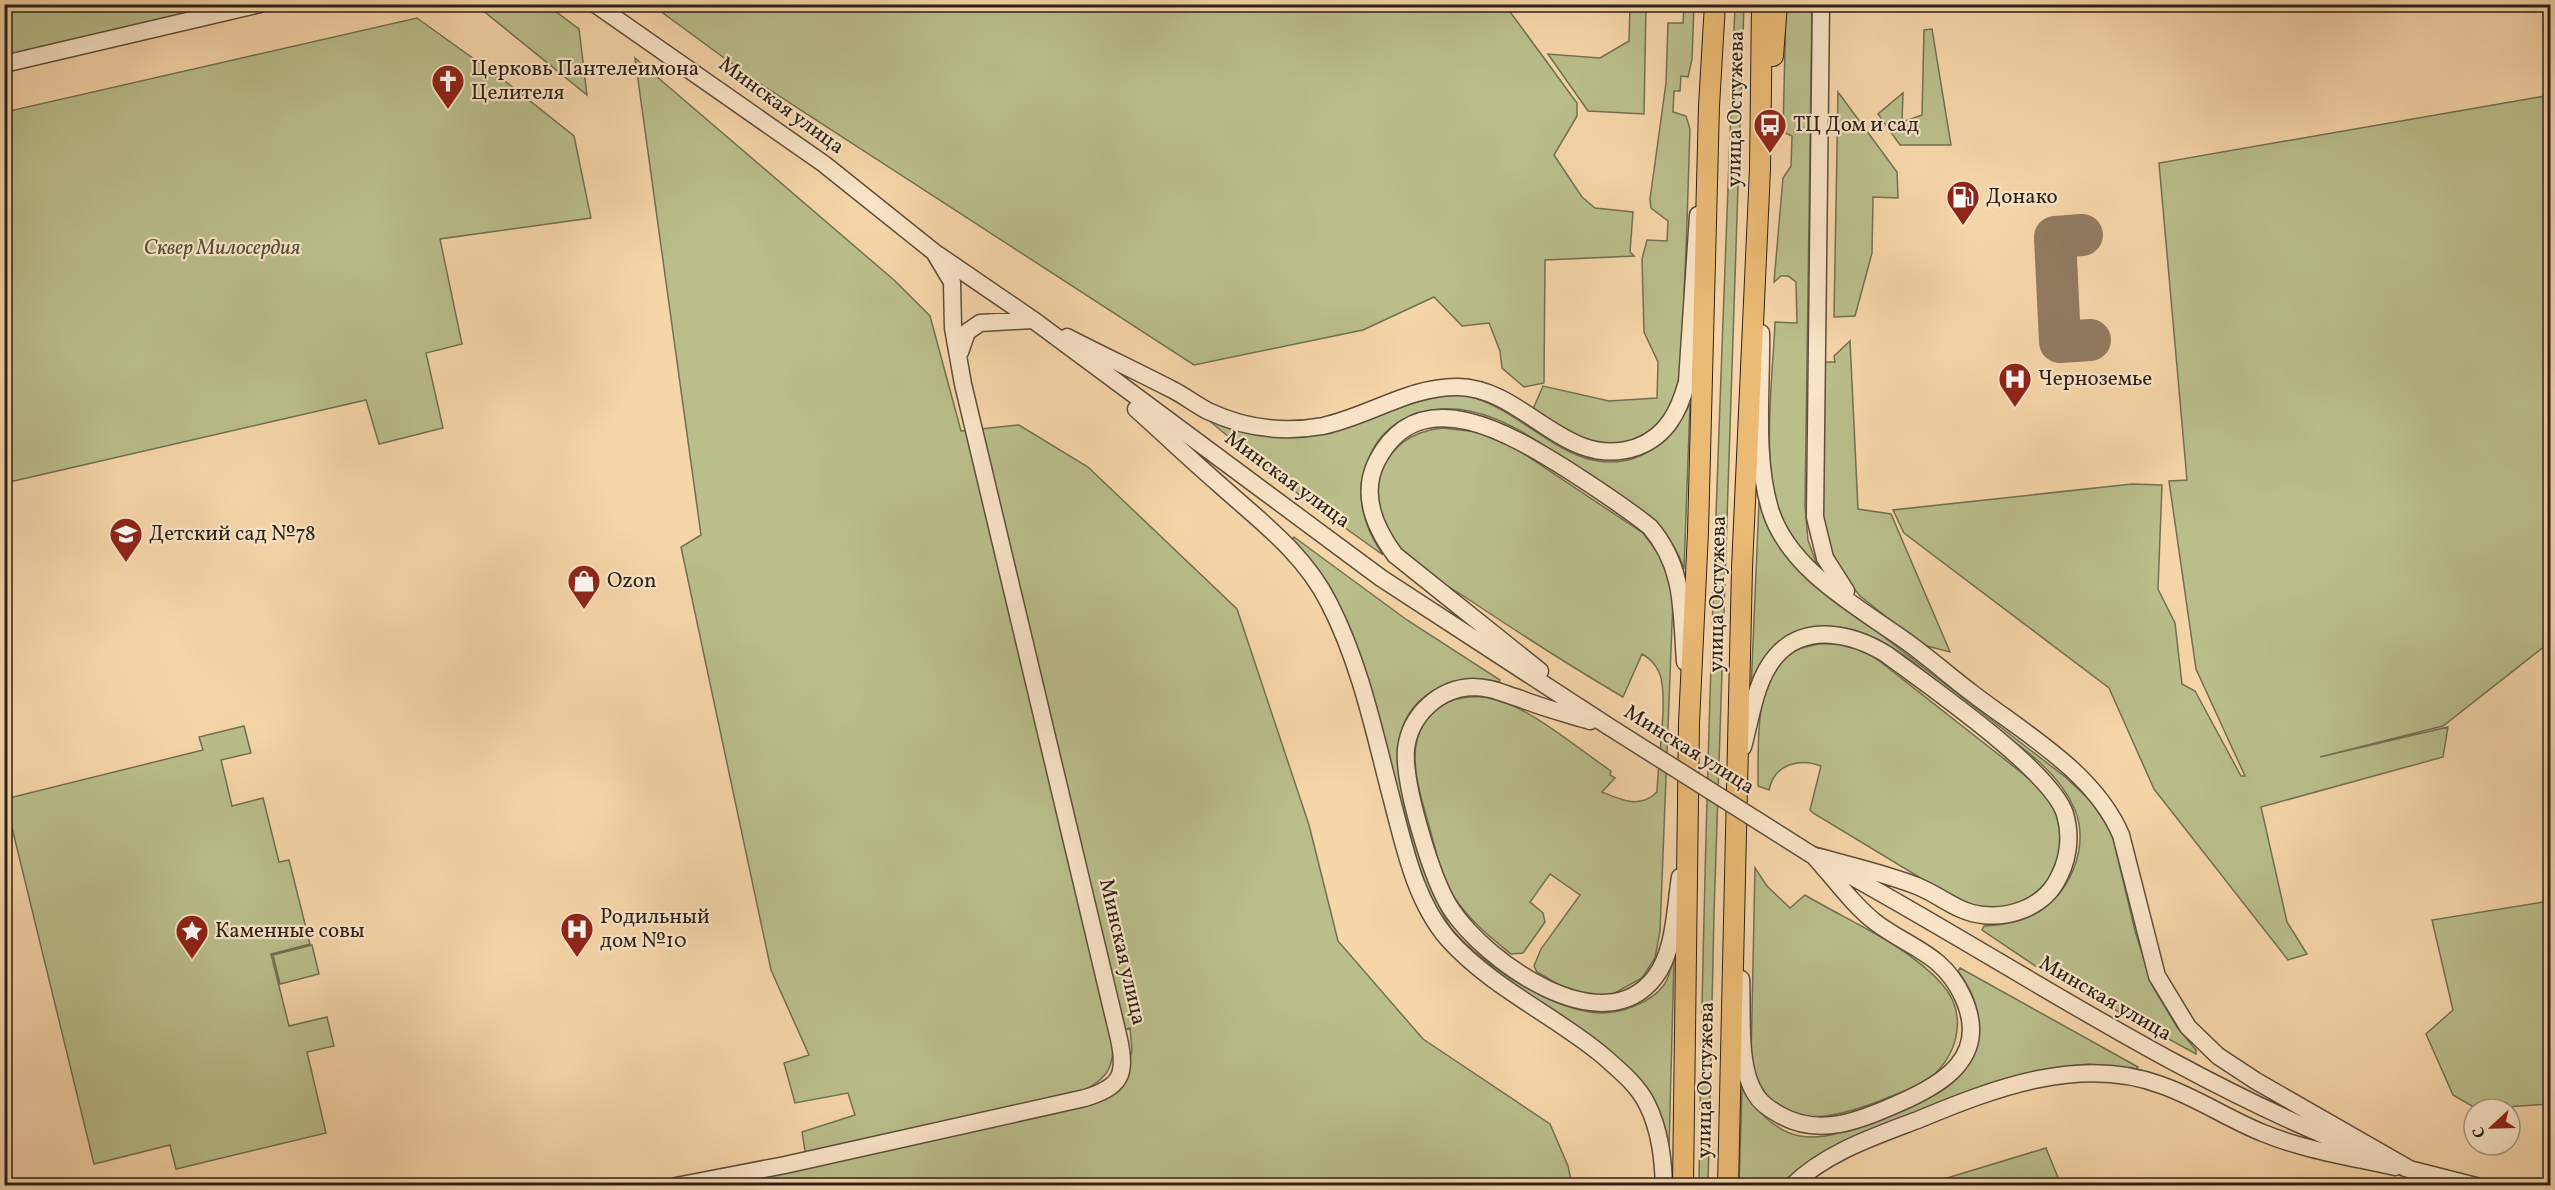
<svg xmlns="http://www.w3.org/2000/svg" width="2555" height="1190" font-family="Vollkorn,serif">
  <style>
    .green { fill: #b9be8b; stroke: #727051; stroke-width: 1.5 }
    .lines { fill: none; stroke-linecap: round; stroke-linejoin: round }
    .taxiway { stroke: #917b60; stroke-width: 42 }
    .minor-casing { stroke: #5e4e3c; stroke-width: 19 }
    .major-casing { stroke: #2c2117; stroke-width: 22 }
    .minor { stroke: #f9e4c7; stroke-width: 16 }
    .major { stroke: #ebba74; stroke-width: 20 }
    .minor-bridge-casing { stroke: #5e4e3c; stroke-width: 19; stroke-linecap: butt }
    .minor-bridge { stroke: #f9e4c7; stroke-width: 16 }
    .labels { text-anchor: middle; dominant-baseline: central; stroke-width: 4.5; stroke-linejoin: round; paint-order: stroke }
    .poi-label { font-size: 21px; fill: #2c2117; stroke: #f9e4c7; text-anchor: start }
    .street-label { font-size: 21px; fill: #2c2117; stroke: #f9e4c7 }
    .park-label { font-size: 21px; font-style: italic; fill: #56503a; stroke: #f9e4c7 }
  </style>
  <rect width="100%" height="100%" fill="#f6d5a9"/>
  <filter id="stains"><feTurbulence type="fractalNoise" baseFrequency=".00333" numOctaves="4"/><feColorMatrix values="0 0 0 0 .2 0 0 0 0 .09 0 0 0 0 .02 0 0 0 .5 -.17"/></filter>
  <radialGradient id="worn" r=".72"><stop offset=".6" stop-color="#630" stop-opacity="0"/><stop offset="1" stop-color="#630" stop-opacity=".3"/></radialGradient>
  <path class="green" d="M5 4 228 5 5 56Z
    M1744 4 1714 914 1708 1185 1699 1186C1704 792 1720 398 1735 5Z
    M476 5H547L579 29 587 95Z
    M652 5H1505L1577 103V116L1554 155 1582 197 1595 208 1633 212 1630 252 1634 256 1545 260 1544 383 1524 387 1502 368 1500 351 1489 323 1462 326 1434 297 1363 330 1194 365 750 77Z
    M1630 5H1646L1644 114 1588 111 1548 54 1600 58 1629 41Z
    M1684 5H1694L1692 59 1688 77 1681 76 1680 91H1674L1673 112 1686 116 1690 129C1688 184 1687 238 1684 293 1683 324 1684 357 1677 388 1670 423 1633 452 1596 444 1573 440 1552 421 1533 409L1543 386 1609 401 1657 398 1658 362 1644 332 1642 259 1647 240 1667 241 1668 221 1651 208 1650 199 1666 83 1668 23H1683Z
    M1786 5H1812L1805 506 1808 540 1817 565C1806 555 1795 543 1787 530 1758 480 1773 380 1775 322L1797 323 1796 282 1788 276H1781L1774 282 1783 178 1791 166 1792 136 1783 132Z
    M417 18 510 85 574 136 591 218 440 239 462 344 426 353 443 428 379 444 366 400 5 483V112Z
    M1932 29 1951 145H1900L1878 114 1903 93 1902 122 1922 115 1924 30Z
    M635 58 894 280 930 316 961 431 1019 425 1088 467 1237 609 1309 825 1338 941 1423 1039 1550 1124 1568 1166 1572 1185H727L807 1164 1090 1102 1120 1090 1132 1051 1130 1028 1113 1034C1114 1070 1109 1077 1078 1094L806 1157 802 1132 855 1115 848 1093 795 1103 784 1063 809 1055 771 970 681 547 701 535Z
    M1838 92 1897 172 1898 198 1873 197 1872 253 1855 316 1834 317Z
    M2550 95V642L2443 726 2320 757 2448 727 2443 757 2261 807 2287 922 2307 954 2288 960 2154 789 2109 688 1904 533 1893 510 2132 484 2162 485 2158 589 2175 623 2182 684 2195 691 2241 776H2245L2196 669 2169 481 2187 480 2159 163Z
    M1850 341 1858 509 1891 514 1950 652 1923 645 1888 618 1860 596 1834 563 1822 513 1825 362H1835L1834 356Z
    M1465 395C1501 404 1526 427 1557 445 1614 479 1661 460 1690 404L1684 569C1669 521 1624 500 1585 473 1536 440 1474 390 1411 416 1389 425 1376 439 1368 460 1354 494 1363 526 1383 555L1302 497 1207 419C1281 451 1321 434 1393 410 1417 402 1439 394 1465 395Z
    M1442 428 1478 432 1512 446 1643 533 1666 564 1673 599 1660 931 1655 958 1642 978 1613 994 1592 996 1561 986 1537 972 1534 966 1541 949 1580 895 1550 874 1530 902 1543 913 1545 922 1523 953 1511 954C1489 936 1470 921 1454 897 1441 879 1437 854 1431 833 1420 791 1396 734 1443 705 1456 697 1477 695 1491 698 1527 705 1580 750 1611 771L1610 775 1615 778 1602 792C1621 800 1640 809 1657 792 1658 762 1666 712 1662 684 1661 671 1653 660 1642 654L1623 697C1570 666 1519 633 1468 599 1442 582 1410 566 1393 539 1380 520 1372 493 1382 470 1393 444 1415 431 1442 428Z
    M1759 502 1779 546 1809 579 2064 776 2089 799 2102 815 2113 838 2135 931 2153 987 2177 1027 2196 1050V1054L2037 967 1982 930 1984 926C2001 925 2017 923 2033 915 2069 897 2090 848 2075 810 2057 766 2008 738 1971 710 1924 673 1868 609 1802 631 1773 641 1760 662 1751 690Z
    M1294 537 1407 620 1500 680 1499 682C1479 676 1460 679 1441 687 1420 696 1404 714 1400 737 1394 774 1429 899 1452 929 1480 964 1554 1011 1599 1013 1620 1014 1651 1003 1664 985 1669 978 1671 967 1674 959L1669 1149 1658 1112 1471 955 1435 911 1415 863 1378 719 1292 540Z
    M1819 644H1845L1873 656 2036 784C2044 795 2054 805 2058 819 2073 861 2039 906 1996 908 1978 909 1962 901 1947 894L1813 813 1810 810 1821 766C1799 758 1774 764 1769 790L1758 786C1759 744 1752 678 1793 652 1800 647 1811 646 1819 644Z
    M244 726 251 753 221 760 232 806 263 798 279 862 289 860 310 944 271 954 289 1026 327 1017 334 1046 307 1052 326 1133 176 1169 170 1145 94 1164 5 799 203 750 199 737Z
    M1755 868 1767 886 1790 908 1805 895C1850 922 1906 944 1942 984 1970 1016 1957 1061 1924 1082 1911 1090 1895 1094 1882 1100 1826 1122 1769 1134 1751 1060Z
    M2550 901V1104L2477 1109 2453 1095 2426 1034 2453 1010 2432 920Z
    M312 945 319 974 280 984 273 955Z
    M1960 968 2138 1067 2135 1070 2088 1064 2072 1066 1985 1085 1815 1157 1780 1185 1739 1186 1742 1088C1753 1108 1776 1132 1800 1136 1828 1141 1855 1127 1880 1117 1903 1108 1932 1100 1951 1084 1961 1075 1965 1065 1969 1053 1982 1018 1980 1002 1958 971Z
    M2046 1148 2061 1185H1924Z"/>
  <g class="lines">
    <path class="taxiway" d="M2082 235 2055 237 2060 342 2090 340"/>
    <defs>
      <path id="minor" d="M595 4 824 164 934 252 1032 319 1381 578 1608 726
        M1821 4 1815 517 1825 558 1846 591
        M4 64 260 4
        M1761 333C1762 388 1754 456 1770 509 1788 568 1853 604 1900 637 1925 654 1948 675 1972 693 2024 733 2094 772 2121 835L2157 976 2188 1027 2218 1056 2256 1081 2413 1171
        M1067 337C1102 355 1138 372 1173 390 1185 396 1196 405 1208 411 1244 428 1284 433 1323 426 1369 416 1411 386 1458 387 1525 388 1566 472 1637 447 1667 436 1679 411 1687 382L1698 215
        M960 352 967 332 980 323 1033 320
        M1136 409C1164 434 1191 460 1220 485 1260 521 1304 553 1329 603 1361 665 1375 736 1393 804 1405 850 1416 902 1448 939 1491 987 1552 1014 1601 1054 1618 1069 1637 1084 1647 1104 1660 1130 1663 1158 1664 1186
        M1540 671 1395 555C1375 528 1360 494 1377 461 1420 378 1512 435 1568 470 1596 488 1624 506 1650 527 1685 568 1681 611 1685 662
        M1590 721C1567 714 1543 708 1521 699 1504 694 1491 687 1473 687 1439 688 1410 715 1406 749 1403 784 1432 880 1451 909 1485 961 1603 1046 1655 977 1675 951 1675 908 1680 877
        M1743 747C1751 719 1755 680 1776 656 1806 622 1853 634 1886 654 1926 684 2051 770 2065 814 2072 838 2068 863 2055 884 2041 907 2010 918 1983 915 1958 913 1940 895 1917 886 1884 873 1847 865 1812 855
        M1840 870C2013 965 2175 1077 2358 1149
        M1741 979C1743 1013 1737 1067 1756 1095 1761 1104 1771 1110 1780 1115 1819 1137 1859 1121 1897 1104 1944 1084 1990 1056 1963 997 1943 953 1909 948 1875 922 1852 904 1833 877 1813 855
        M2405 1168 2476 1186
        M676 1186 785 1165 1085 1098C1120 1087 1127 1076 1119 1039L963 384 953 328 952 282 934 252
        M1792 1186C1826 1152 1876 1136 1920 1119 1995 1088 2080 1055 2161 1085 2196 1097 2228 1119 2263 1133 2304 1150 2351 1157 2395 1167"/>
      <path id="major" d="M1773 56 1777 4
        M1683 1186 1689 723 1698 532 1709 106 1715 4
        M1728 1186 1742 568 1760 169 1762 4"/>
    </defs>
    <use href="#minor" class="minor-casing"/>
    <use href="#major" class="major-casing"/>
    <use href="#minor" class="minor"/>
    <use href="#major" class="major"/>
    <defs>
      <path id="minor-bridge" d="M1608 726 1812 855"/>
    </defs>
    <use href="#minor-bridge" class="minor-bridge-casing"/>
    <use href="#minor-bridge" class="minor-bridge"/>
  </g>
  <defs>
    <symbol id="church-pin" viewBox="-11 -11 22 30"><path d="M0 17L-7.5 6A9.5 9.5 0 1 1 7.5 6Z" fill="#8f2418" stroke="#f9e4c7"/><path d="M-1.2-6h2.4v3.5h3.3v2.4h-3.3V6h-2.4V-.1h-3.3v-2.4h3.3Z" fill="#fff"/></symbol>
    <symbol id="bus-pin" viewBox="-11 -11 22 30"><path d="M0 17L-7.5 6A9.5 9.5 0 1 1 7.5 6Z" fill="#8f2418" stroke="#f9e4c7"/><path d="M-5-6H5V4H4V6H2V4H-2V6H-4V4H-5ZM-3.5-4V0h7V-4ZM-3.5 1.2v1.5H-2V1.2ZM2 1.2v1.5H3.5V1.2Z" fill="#fff"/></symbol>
    <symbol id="fuel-pin" viewBox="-11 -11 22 30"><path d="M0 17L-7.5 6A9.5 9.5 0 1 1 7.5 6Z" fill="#8f2418" stroke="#f9e4c7"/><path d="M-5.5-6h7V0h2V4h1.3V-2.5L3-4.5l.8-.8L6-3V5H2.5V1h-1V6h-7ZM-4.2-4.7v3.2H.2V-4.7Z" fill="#fff"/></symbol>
    <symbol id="hospital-pin" viewBox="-11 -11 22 30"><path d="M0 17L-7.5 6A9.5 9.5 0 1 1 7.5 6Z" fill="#8f2418" stroke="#f9e4c7"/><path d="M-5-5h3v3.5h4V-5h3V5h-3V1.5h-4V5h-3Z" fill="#fff"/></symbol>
    <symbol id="school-pin" viewBox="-11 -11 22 30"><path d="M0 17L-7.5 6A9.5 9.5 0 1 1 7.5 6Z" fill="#8f2418" stroke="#f9e4c7"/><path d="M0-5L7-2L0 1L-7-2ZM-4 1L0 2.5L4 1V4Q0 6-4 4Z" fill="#fff"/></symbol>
    <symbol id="shop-pin" viewBox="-11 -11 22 30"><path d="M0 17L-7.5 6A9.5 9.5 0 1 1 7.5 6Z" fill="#8f2418" stroke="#f9e4c7"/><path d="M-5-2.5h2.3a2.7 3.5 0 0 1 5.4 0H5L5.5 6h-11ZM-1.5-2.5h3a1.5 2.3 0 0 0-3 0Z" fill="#fff"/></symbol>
    <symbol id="sight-pin" viewBox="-11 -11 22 30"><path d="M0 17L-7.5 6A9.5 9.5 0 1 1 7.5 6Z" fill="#8f2418" stroke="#f9e4c7"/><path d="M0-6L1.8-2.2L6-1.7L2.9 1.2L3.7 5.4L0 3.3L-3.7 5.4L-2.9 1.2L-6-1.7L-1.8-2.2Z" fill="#fff"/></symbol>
  </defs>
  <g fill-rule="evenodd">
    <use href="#church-pin" x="429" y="62" width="38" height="52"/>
    <use href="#bus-pin" x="1751" y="106" width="38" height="52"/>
    <use href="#fuel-pin" x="1944" y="178" width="38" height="52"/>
    <use href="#hospital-pin" x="1996" y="360" width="38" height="52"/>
    <use href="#school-pin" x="107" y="515" width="38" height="52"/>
    <use href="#shop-pin" x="565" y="562" width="38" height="52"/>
    <use href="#hospital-pin" x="558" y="910" width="38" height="52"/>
    <use href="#sight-pin" x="173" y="912" width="38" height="52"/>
  </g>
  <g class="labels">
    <g class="poi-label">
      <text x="471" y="69">Церковь Пантелеимона<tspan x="471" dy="24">Целителя</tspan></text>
      <text x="1793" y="125">ТЦ Дом и сад</text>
      <text x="1986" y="197">Донако</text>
      <text x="2038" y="379">Черноземье</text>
      <text x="149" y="534">Детский сад №78</text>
      <text x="607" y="581">Ozon</text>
      <text x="600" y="917">Родильный<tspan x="600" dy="24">дом №10</tspan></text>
      <text x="215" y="931">Каменные совы</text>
    </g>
    <g class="street-label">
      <text transform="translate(781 106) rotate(36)">Минская улица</text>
      <text transform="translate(1736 109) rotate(-89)">улица Остужева</text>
      <text transform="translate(1287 480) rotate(36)">Минская улица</text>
      <text transform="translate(1718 594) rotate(-89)">улица Остужева</text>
      <text transform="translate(1689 750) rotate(32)">Минская улица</text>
      <text transform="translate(1122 952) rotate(77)">Минская улица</text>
      <text transform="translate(2105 999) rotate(30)">Минская улица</text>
      <text transform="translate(1706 1080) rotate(-89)">улица Остужева</text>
    </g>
    <g class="park-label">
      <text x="222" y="248">Сквер Милосердия</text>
    </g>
  </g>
  <rect width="2555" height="1190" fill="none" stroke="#f6d5a9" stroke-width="24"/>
  <rect x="6" y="6" width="2543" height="1178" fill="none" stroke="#2c2117" stroke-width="3"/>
  <rect x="12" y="12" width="2531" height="1166" fill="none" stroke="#2c2117" stroke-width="1.5"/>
  <g transform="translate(2492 1127) rotate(248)"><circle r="28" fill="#f9e4c7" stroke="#a79681" stroke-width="1.5"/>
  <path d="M0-4.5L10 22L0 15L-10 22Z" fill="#8f2418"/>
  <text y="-9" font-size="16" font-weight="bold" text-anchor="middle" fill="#2c2117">С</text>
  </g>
  <rect width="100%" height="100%" filter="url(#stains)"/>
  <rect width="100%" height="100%" fill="url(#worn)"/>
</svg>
